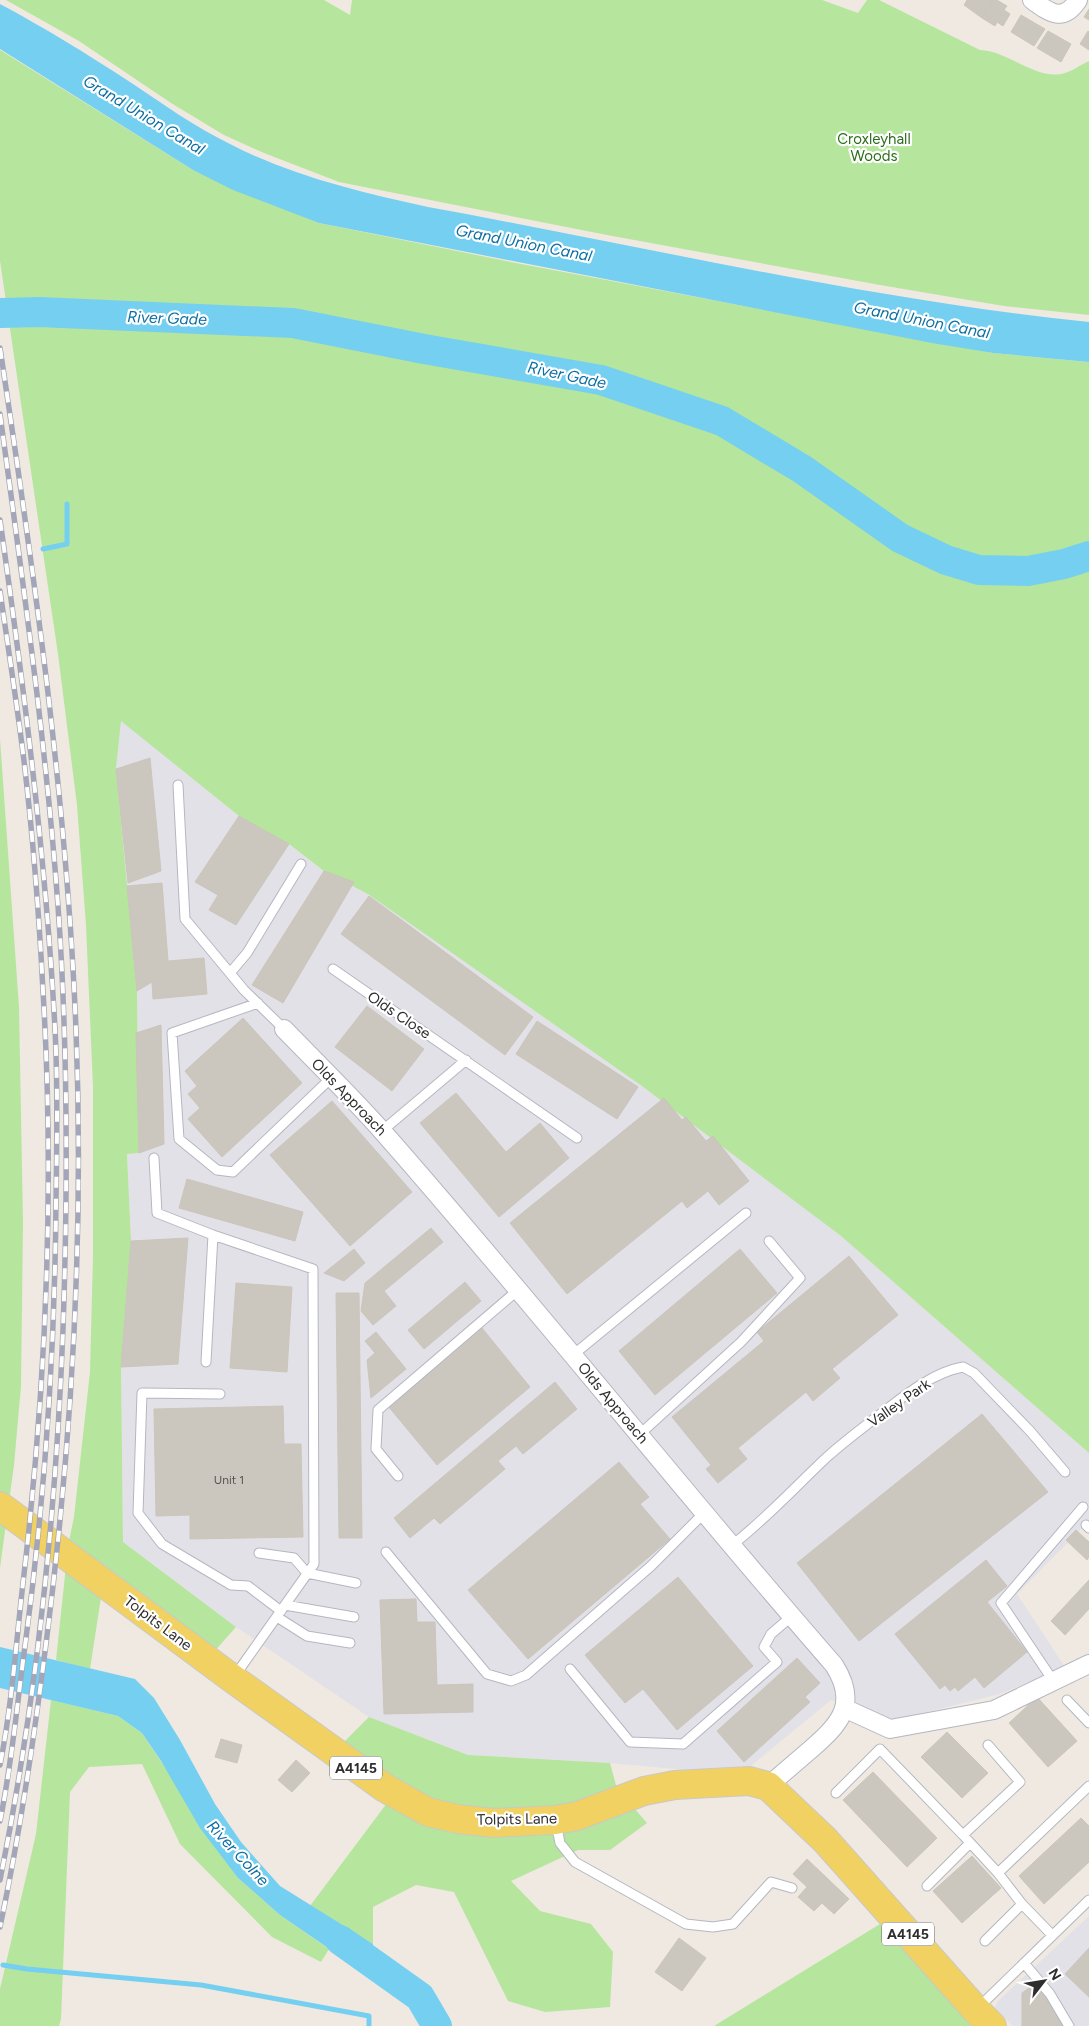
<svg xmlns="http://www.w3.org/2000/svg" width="1089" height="2026" font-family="Figtree,sans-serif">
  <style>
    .industrial { fill: #e3e1e8 }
    .green { fill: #b6e59e }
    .water { fill: #75cff0 }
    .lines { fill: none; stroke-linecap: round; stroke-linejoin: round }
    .stream { stroke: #75cff0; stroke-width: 5 }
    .river { stroke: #75cff0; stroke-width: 30 }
    .building { fill: #cbc7bf; stroke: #cbc5ba }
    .lane-casing { stroke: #b4b7c1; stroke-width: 11 }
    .street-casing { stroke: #b4b7c1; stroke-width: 20 }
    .primary-casing { stroke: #c9c9c9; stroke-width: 30 }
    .lane { stroke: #fff; stroke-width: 9 }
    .street { stroke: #fff; stroke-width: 18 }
    .primary { stroke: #f2d163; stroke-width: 28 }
    .rail-casing { stroke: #a3a6b8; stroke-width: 5.5 }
    .rail { stroke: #fff; stroke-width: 4; stroke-dasharray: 11; stroke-linecap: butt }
    .labels { text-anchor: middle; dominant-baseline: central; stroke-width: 4.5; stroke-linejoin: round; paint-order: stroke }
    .number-label { font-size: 12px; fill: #555452 }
    .shield { fill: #fff; stroke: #6d6d6d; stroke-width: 1 }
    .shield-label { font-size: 14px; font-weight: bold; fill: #2e2e2e }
    .park-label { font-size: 15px; fill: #2c6e1b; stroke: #fff }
    .street-label { font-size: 15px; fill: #2e2e2e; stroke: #fff }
    .water-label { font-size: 16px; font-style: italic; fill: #0d6fa3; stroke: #fff }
  </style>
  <rect width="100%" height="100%" fill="#efe9e1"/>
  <path class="industrial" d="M121 720 239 816 289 844 324 871 354 882 664 1098 841 1236 1089 1453V1521L1017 1594 1065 1667 1000 1694 890 1721 831 1700 740 1775 610 1763 468 1755 369 1717 236 1627 123 1542 121 1367 131 1241 127 1154 139 1153 137 991 116 769Z
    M1089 1916V2026H1013L995 2008 997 2002Z"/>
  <path class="green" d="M6 0H324L350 15 352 0H822L858 13 867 0H879L980 50C1008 51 1035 79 1061 74 1070 73 1080 65 1089 61V315L1004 306 880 285 607 235 339 182 264 153 224 135 171 103 79 41Z
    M0 50 193 170 319 223 516 263 993 353 1089 362V1453L841 1236 642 1086 368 894 324 871 289 844 239 816 121 721 116 769 137 991 139 1153 127 1154 131 1241 121 1367 123 1542 236 1627 212 1654 68 1546 74 1517 90 1372 93 1256V1087L86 925 77 805 58 654 0 261Z
    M0 739 19 1007 23 1222 21 1386 14 1465 0 1568Z
    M66 1566 102 1591 90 1669 56 1660Z
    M51 1700 118 1716 142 1733 238 1878 280 1915 329 1949 321 1962 272 1937 180 1844 142 1764 89 1767 70 1792 61 2019 59 2026H0V1989L36 1834Z
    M369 1717 468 1755 610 1763 617 1789 581 1806 477 1812 431 1803 339 1747Z
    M390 1799 408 1814 633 1807 647 1823 610 1850H578L511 1881 540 1911 591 1924 613 1952 610 2007 545 2012 508 2001 454 1892 416 1885 373 1907V1944L310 1906Z
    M880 1924 985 2026H714Z"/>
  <path class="water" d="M0 4C45 28 87 54 130 82 163 104 195 127 230 144 292 176 360 192 428 207 648 247 866 299 1089 322V362L993 353 932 343 319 223 233 190 193 170 0 49Z
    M0 1647 135 1679 154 1698 180 1740 215 1804 241 1842 280 1886 373 1944V1979L280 1915 238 1878 200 1828 161 1761 142 1733 118 1716 0 1688Z"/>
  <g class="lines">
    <path class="stream" d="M43 549 67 544V504
      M3 1965 27 1969 201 1985 369 2016V2026"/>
    <path class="river" d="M0 313 39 312 293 323 424 349 601 380 722 421 802 469 900 538 946 560 979 570 1028 571 1064 564 1089 556
      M340 1940 420 1997 437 2026"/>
  </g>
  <path class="building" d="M967 0H993L982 18 964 5Z
    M993 0H997L1007 6 1004 10 1010 14 1003 26 997 22 995 26 982 18Z
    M1089 9V20L1084 17Z
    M1021 15 1045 29 1034 46 1011 32Z
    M1048 31 1071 44 1061 62 1037 48Z
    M1088 31 1089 32V50L1080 44Z
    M150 758 161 871 128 883 116 769Z
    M239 816 289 844 236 925 209 910 218 895 195 882Z
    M324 871 354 882 283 1003 252 985Z
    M162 883 168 961 204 958 207 994 153 999 152 982 137 991 127 886Z
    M369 896 533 1017 505 1055 341 934Z
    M367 1006 424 1049 392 1091 335 1047Z
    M243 1018 302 1083 222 1157 188 1119 200 1108 188 1094 197 1086 185 1071Z
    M537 1021 638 1087 617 1119 516 1054Z
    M161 1025 164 1144 139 1153 136 1033Z
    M456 1093 506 1152 540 1123 569 1158 499 1217 420 1123Z
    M664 1098 682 1120 686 1117 706 1141 713 1136 749 1181 719 1205 708 1191 687 1208 682 1201 567 1294 510 1223Z
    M332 1101 412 1192 350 1246 270 1155Z
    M187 1179 303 1212 295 1241 179 1208Z
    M431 1228 443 1242 384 1291 396 1306 373 1325 361 1311 365 1283Z
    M188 1238 178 1364 121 1367 131 1241Z
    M354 1249 365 1263 344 1281 324 1273Z
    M740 1249 777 1293 655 1395 619 1351Z
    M849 1256 898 1315 832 1369 840 1378 813 1401 806 1392 738 1448 747 1459 718 1483 706 1469 711 1465 672 1417 764 1341 757 1332Z
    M465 1282 481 1301 424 1349 408 1330Z
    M236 1283 292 1287 287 1372 230 1368Z
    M336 1293H359L362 1538H339Z
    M482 1328 530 1387 437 1465 388 1406Z
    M376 1332 406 1369 371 1398 367 1360 375 1353 365 1341Z
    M555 1382 577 1409 523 1454 516 1446 498 1461 505 1469 440 1524 434 1518 410 1538 394 1518Z
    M283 1406 284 1444H301L303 1537 190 1539V1515L156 1516 154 1409Z
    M982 1414 1048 1492 859 1641 797 1563Z
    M619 1462 649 1497 640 1504 670 1539 528 1659 468 1590Z
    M1076 1530 1089 1542V1557L1087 1560 1066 1540Z
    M986 1560 1007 1586 987 1602 1027 1652 984 1688 975 1677 958 1691 955 1687 950 1691 945 1685 940 1689 895 1634Z
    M678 1577 753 1666 677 1730 643 1689 625 1703 585 1655Z
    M1089 1580V1609L1065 1635 1051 1621Z
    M416 1599 417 1622H435L437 1685 473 1684V1712L384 1714 380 1600Z
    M797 1658 820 1683 805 1697 810 1702 744 1762 717 1731Z
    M1037 1697 1077 1741 1048 1767 1009 1723Z
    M947 1732 988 1773 962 1798 921 1757Z
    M221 1739 242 1745 237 1763 215 1757Z
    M296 1760 310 1773 292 1792 278 1780Z
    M873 1772 937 1838 907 1867 843 1800Z
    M1081 1818 1089 1826V1862L1044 1904 1019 1876Z
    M972 1856 1001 1888 962 1923 933 1891Z
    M807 1859 849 1899 834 1914 822 1903 814 1911 798 1897 807 1887 793 1874Z
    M679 1938 706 1958 682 1991 655 1972Z
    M1089 1948V1997L1065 1974Z
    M1033 1985 1044 1991 1066 2026H1022V1993Z"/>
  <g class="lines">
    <defs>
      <path id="lane" d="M178 785 185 919 244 990 284 1029
        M333 969 577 1138
        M230 973 247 953 301 864
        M258 1003 172 1033 179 1139 217 1170 233 1172 331 1078
        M382 1131 466 1060
        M154 1158 157 1213 213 1235
        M573 1355 746 1213
        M206 1362 213 1235 313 1269 314 1564 234 1677
        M220 1394 142 1393 138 1513 162 1544 231 1585 248 1586 281 1611
        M639 1435 741 1342 800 1278 769 1241
        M398 1476 376 1449 378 1410 518 1290
        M1086 1525 1089 1528
        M731 1546C766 1519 795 1487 827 1457 846 1440 866 1425 887 1409 909 1392 935 1372 963 1367L974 1373 1030 1431 1065 1472
        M386 1552 487 1674 511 1681 526 1675 651 1566 704 1513
        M259 1553 294 1558 307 1573 356 1583
        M285 1605 354 1617
        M277 1617 307 1636 350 1643
        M570 1669 630 1742 683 1744 777 1662 764 1647 771 1634 792 1616
        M1054 1682 1001 1603 1083 1507
        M1067 1700 1089 1723
        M836 1793 880 1749 963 1835 998 1873 1022 1904 1052 1935
        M556 1823 560 1843 575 1862 686 1924 713 1927 733 1924 771 1882 792 1888
        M963 1835 1020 1782 988 1745
        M998 1873 1089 1786
        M927 1886 970 1843
        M985 1941 1022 1904
        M1024 1963 1050 1994 1069 2026
        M978 2008 1089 1900"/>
      <path id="street" d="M1032 0C1050 13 1063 23 1078 0
        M284 1029C317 1063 352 1097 383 1132 537 1307 681 1490 834 1665 859 1704 840 1724 810 1750 796 1762 782 1774 768 1786
        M844 1708 890 1729 994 1710 1089 1664"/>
      <path id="primary" d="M0 1506 233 1679 385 1788 428 1812 458 1819 493 1823 555 1820 577 1816 644 1791 675 1785 749 1781 768 1786 825 1840 976 2010 992 2026"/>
    </defs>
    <use href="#lane" class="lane-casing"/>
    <use href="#street" class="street-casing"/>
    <use href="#primary" class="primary-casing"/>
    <use href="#lane" class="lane"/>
    <use href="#street" class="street"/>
    <use href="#primary" class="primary"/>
    <defs>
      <path id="rail" d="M0 348C34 574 67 801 76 1030 84 1235 72 1441 46 1644 34 1739 20 1833 0 1927
        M0 414C22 577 46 742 58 906 68 1047 68 1188 63 1329 56 1514 37 1698 0 1880
        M0 520C24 689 46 859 55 1029 58 1086 57 1143 56 1200 55 1349 45 1498 25 1646 17 1704 12 1763 0 1821
        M0 591C8 647 17 704 24 761 33 837 39 914 43 991 55 1188 46 1387 23 1583 16 1643 12 1705 0 1765"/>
    </defs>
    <use href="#rail" class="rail-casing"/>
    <use href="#rail" class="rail"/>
  </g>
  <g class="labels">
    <g class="number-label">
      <text x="229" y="1480">Unit 1</text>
    </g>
    <g class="shield">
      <rect x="330" y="1756.5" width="52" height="23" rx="4"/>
      <rect x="882" y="1922.5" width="52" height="23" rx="4"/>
    </g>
    <g class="shield-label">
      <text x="356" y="1768">A4145</text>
      <text x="908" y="1934">A4145</text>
    </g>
    <g class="park-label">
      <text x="874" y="139">Croxleyhall<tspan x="874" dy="17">Woods</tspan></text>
    </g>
    <g class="street-label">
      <text transform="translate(399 1015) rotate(34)">Olds Close</text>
      <text transform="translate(349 1097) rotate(46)">Olds Approach</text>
      <text transform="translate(613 1403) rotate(50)">Olds Approach</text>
      <text transform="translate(899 1403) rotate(-35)">Valley Park</text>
      <text transform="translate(158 1623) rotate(37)">Tolpits Lane</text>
      <text transform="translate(517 1819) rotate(-1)">Tolpits Lane</text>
    </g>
    <g class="water-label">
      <text transform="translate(144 115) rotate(31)">Grand Union Canal</text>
      <text transform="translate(524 243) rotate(11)">Grand Union Canal</text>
      <text transform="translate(167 318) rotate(2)">River Gade</text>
      <text transform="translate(922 320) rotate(11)">Grand Union Canal</text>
      <text transform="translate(567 375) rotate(12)">River Gade</text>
      <text transform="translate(238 1853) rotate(47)">River Colne</text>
    </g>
  </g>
  <g transform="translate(1044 1981) rotate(59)" stroke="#ffffff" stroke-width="4" paint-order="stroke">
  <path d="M0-4L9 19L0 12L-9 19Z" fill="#2e2e2e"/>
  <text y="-8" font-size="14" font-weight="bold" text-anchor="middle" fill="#2e2e2e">N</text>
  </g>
</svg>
